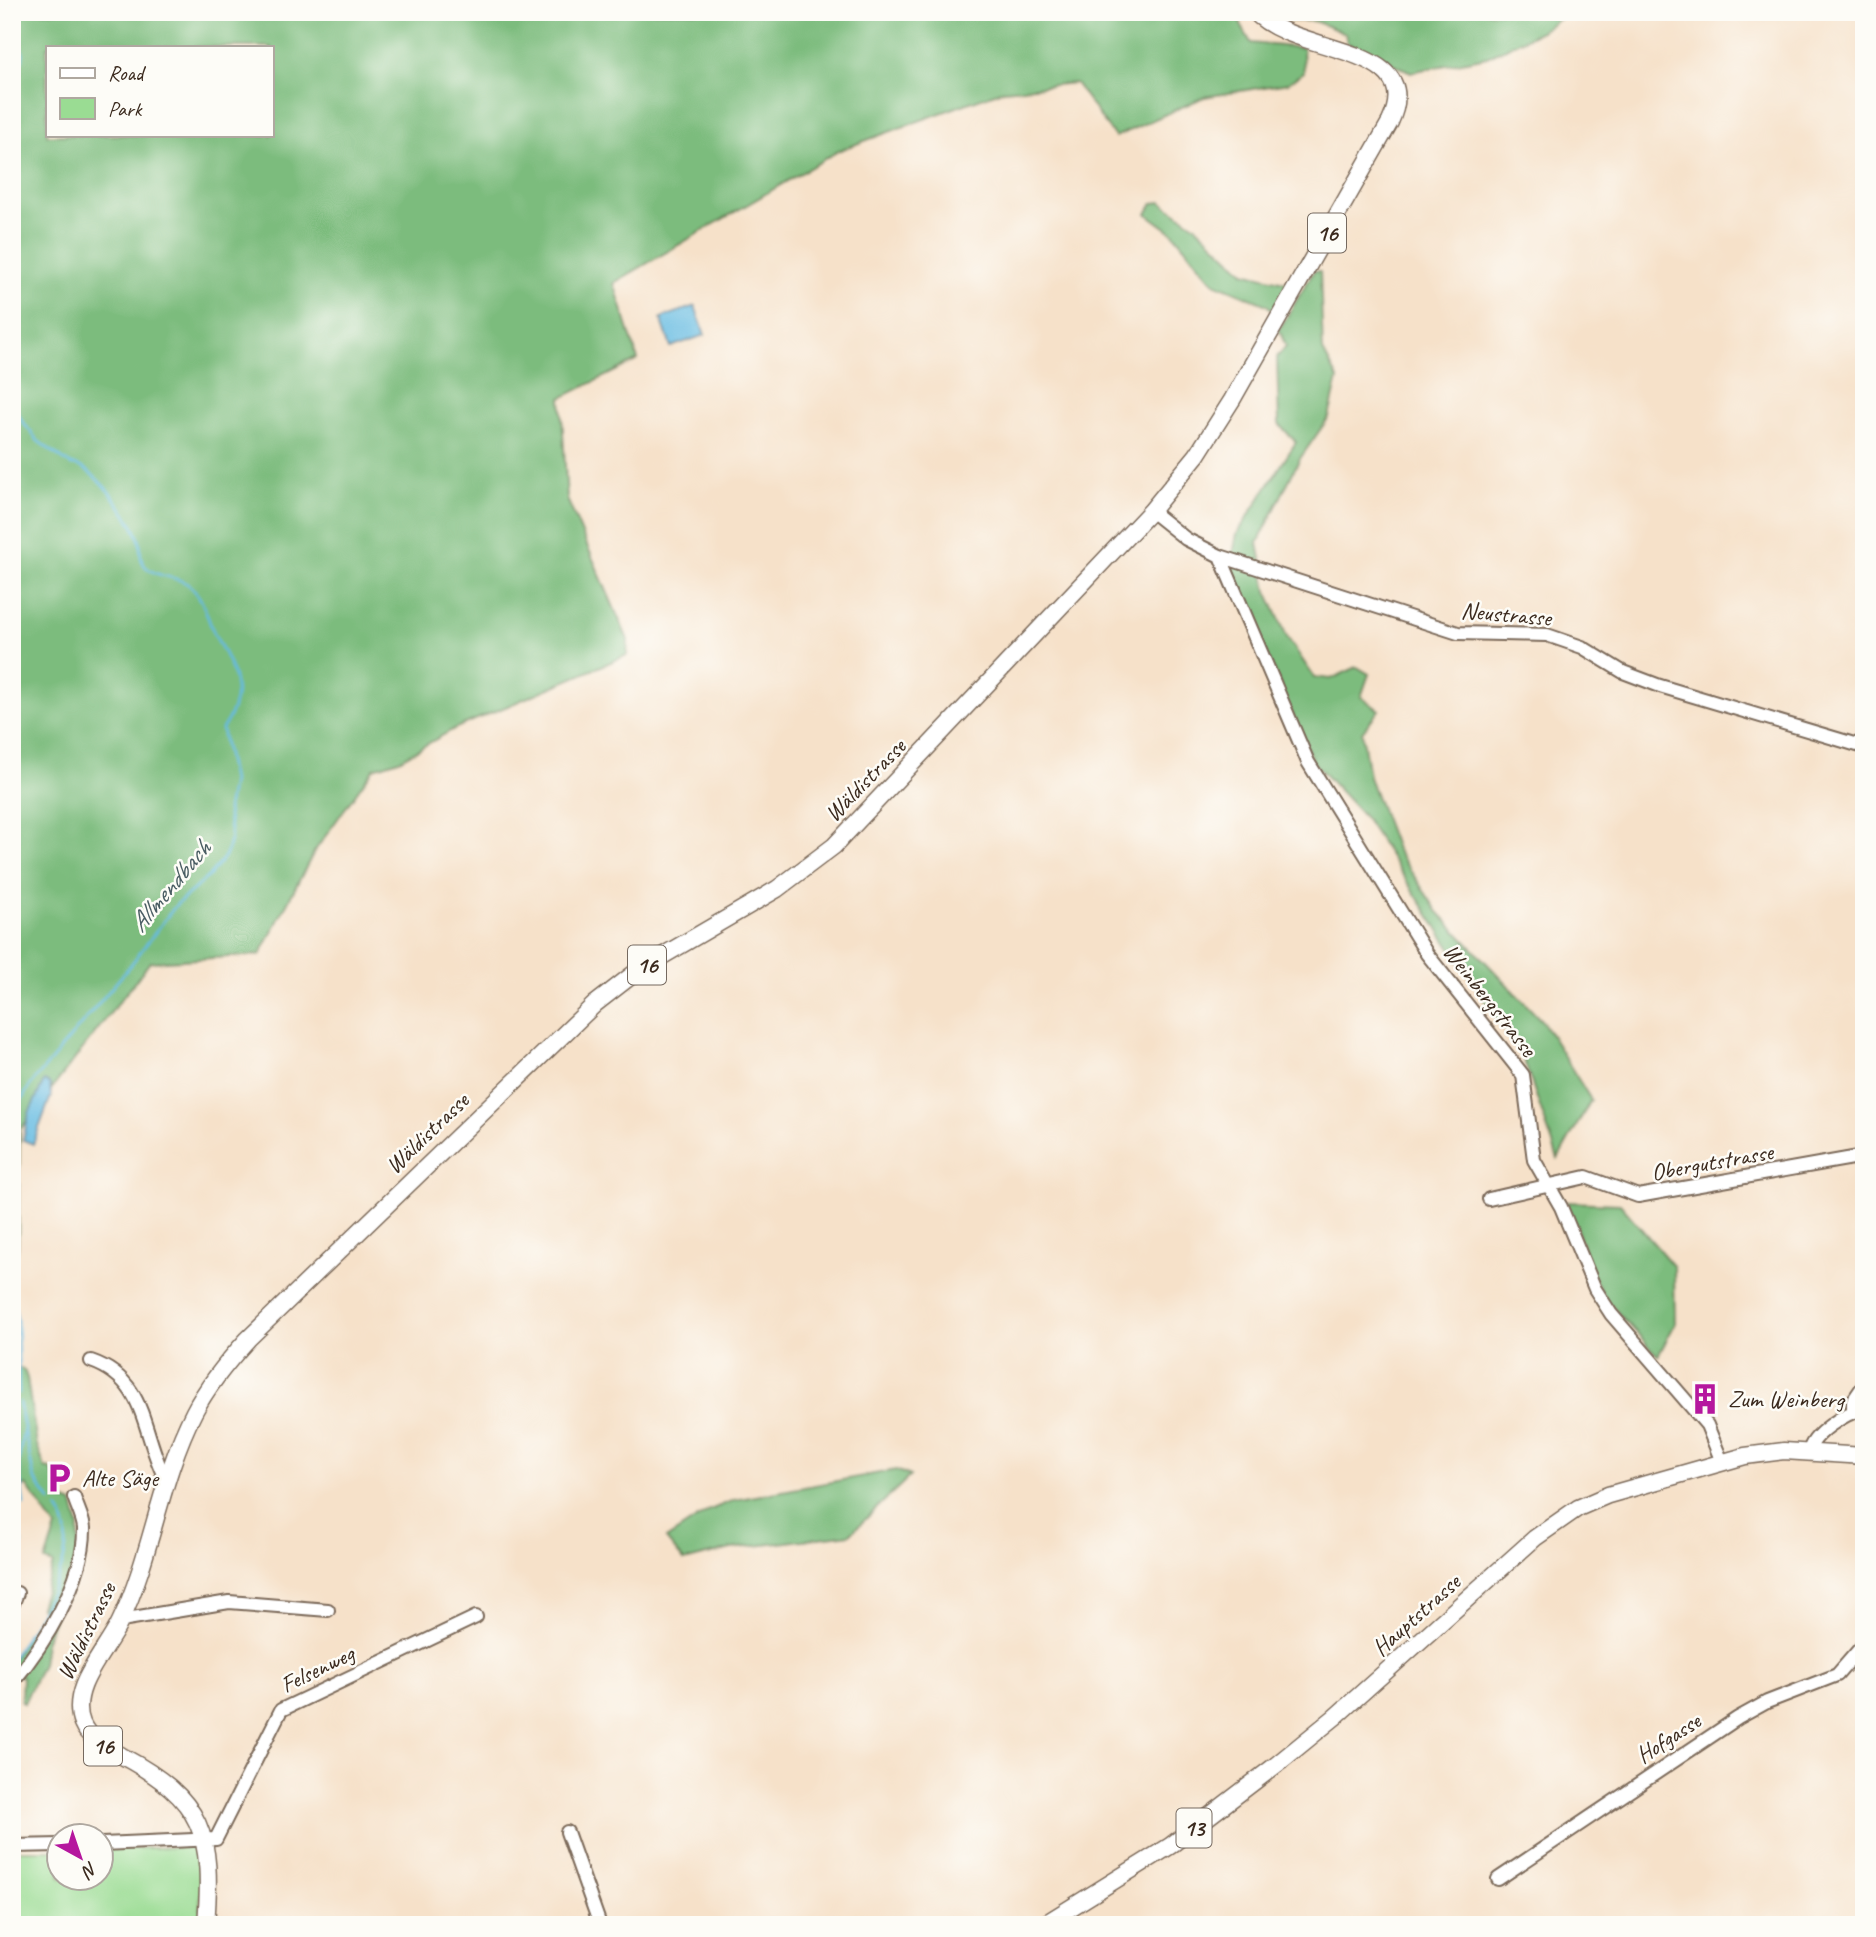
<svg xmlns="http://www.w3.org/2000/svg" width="1876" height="1937" font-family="Caveat,sans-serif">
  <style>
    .green { fill: #9adc93; stroke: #6a8358; stroke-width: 2 }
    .forest { fill: #7bbc7d; stroke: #5b734e; stroke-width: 2; fill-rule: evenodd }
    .water { fill: #65bbe2; stroke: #507280; stroke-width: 2 }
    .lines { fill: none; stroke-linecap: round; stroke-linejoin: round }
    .stream { stroke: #65bbe2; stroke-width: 2.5 }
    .minor-casing { stroke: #7c6a5a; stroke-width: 16 }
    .major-casing { stroke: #7c6a5a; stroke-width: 19 }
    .minor { stroke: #fff; stroke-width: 12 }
    .major { stroke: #fff; stroke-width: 16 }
    .rail { stroke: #3b2a1e; stroke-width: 2.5; stroke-dasharray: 10 5; stroke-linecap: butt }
    .labels { text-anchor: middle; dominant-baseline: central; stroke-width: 5; stroke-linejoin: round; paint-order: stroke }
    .shield { fill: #fdfcf7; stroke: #75695f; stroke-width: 2 }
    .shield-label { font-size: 23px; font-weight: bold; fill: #3b2a1e }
    .street-label { font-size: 24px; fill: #3b2a1e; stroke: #fdfcf7 }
    .poi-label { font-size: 24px; fill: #3b2a1e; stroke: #fdfcf7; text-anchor: start }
    .water-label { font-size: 26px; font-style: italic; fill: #4a5d63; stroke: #fdfcf7 }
  </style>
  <rect width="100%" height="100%" fill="#fdfcf7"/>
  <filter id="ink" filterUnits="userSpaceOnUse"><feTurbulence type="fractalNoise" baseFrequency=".0143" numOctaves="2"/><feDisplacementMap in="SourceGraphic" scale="14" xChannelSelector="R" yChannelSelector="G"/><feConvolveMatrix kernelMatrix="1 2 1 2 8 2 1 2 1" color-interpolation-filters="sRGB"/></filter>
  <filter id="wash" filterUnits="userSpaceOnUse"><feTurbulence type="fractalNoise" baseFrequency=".00686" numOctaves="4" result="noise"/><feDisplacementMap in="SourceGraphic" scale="28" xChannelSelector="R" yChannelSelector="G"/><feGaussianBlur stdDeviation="1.57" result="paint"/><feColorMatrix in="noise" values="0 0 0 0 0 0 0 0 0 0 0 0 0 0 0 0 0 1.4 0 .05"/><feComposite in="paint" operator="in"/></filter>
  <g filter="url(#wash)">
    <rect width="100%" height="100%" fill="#f6e1c9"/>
    <path class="green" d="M195 1847 201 1853 200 1925H13L12 1850H59L60 1878H102V1849Z"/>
    <path class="forest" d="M12 12H1239L1241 25 1251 43 1303 48 1304 72 1288 83 1204 97 1115 137 1075 83 1003 90 840 150 614 283 638 360 561 398 567 499 628 640 627 655 456 728 399 760 374 768 314 852 260 955 150 962 20 1130 18 1246 12 1278ZM47 47H271V135H47Z
      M1270 12H1569L1541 31 1487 57 1411 72 1347 43 1345 33 1314 21H1284Z
      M1161 202 1196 226 1244 272 1292 284 1276 314 1267 305 1214 283 1173 233 1147 214 1153 203Z
      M1314 271H1320L1323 351 1338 379 1329 417 1299 460 1258 543 1267 591 1287 637 1314 677 1331 679 1357 667 1369 674 1361 697 1379 710 1362 732 1369 777 1396 849 1438 912 1543 1022 1591 1100 1558 1159 1523 1058 1365 818 1313 762 1230 569 1237 534 1296 442 1279 424 1277 357 1286 346 1279 330Z
      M1567 1202 1620 1204 1674 1267 1675 1324 1658 1356 1607 1301 1594 1278Z
      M18 1368 24 1370 27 1378 37 1445 45 1468 51 1469 63 1500 73 1504 79 1527 78 1553 45 1643 42 1664 24 1703 21 1700 22 1676 12 1675V1660L43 1610 40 1607 53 1564 45 1561 56 1528 26 1485 17 1489 12 1547V1370Z
      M896 1470 910 1476 850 1534 731 1549 684 1561 666 1539 710 1510 734 1500Z"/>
    <path class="water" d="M695 306 705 335 671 347 661 318Z
      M44 1081 50 1084 51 1096 33 1144 23 1140 29 1113Z"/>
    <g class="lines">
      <path class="stream" d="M12 63 22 61 23 53 16 40 22 12
        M12 400 22 421 38 441 71 465C92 463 130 516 138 536 143 546 137 556 145 566 157 579 177 575 189 585 206 600 206 618 216 637 234 672 247 693 222 729L232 781 227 810 231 836 226 855 210 875 176 905 129 967 29 1087 12 1117
        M12 1296 17 1319 19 1393
        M19 1402 34 1478 51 1502
        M24 1429 18 1463 24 1505
        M19 1550 22 1543
        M12 1658C35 1622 88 1549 57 1508"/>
    </g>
  </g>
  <g filter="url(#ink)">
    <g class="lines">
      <defs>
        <path id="minor" d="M1151 511 1186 539 1220 556 1458 633 1547 635 1582 647 1623 672 1660 686 1864 747
          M1220 556 1308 762 1427 954 1523 1075 1534 1160 1561 1207 1595 1289 1611 1314 1707 1425 1722 1462
          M1489 1199 1586 1177 1638 1196 1864 1156
          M91 1361C149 1381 141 1435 167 1482
          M1853 1412V1401L1864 1385
          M1809 1452C1812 1434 1846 1412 1864 1409
          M12 1606 17 1593
          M121 1620 229 1602 328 1610
          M12 1683C44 1645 85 1580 84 1528 83 1518 77 1507 74 1497
          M567 1832 600 1925
          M102 1844 216 1839 281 1710 476 1617
          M12 1846 60 1845
          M1498 1879 1738 1718 1767 1702 1837 1675 1864 1644"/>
        <path id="major" d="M206 1925C213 1834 204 1800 122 1756 107 1748 89 1740 82 1723 68 1688 106 1652 120 1622 152 1555 160 1478 194 1412 208 1385 227 1362 248 1339L595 1004 640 969 777 889 834 846 1151 511 1197 455 1232 400 1390 122C1427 43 1296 56 1255 12
          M1043 1925 1170 1846 1276 1765 1335 1717 1535 1538 1578 1508 1608 1495 1745 1456 1784 1451 1864 1456"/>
      </defs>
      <use href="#minor" class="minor-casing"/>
      <use href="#major" class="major-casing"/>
      <use href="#minor" class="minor"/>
      <use href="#major" class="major"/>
      <path class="rail" d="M1851 1925 1864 1917"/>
    </g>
  </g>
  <defs>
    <symbol id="building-bare" viewBox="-9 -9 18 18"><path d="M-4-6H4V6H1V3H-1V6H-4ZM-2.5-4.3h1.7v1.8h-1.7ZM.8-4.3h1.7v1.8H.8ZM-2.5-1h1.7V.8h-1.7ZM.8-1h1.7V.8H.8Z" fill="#b5179e" stroke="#fdfcf7" stroke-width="2.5" paint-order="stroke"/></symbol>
    <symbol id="parking-bare" viewBox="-9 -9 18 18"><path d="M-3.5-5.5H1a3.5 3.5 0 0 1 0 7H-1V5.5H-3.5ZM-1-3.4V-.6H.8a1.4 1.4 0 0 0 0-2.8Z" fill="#b5179e" stroke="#fdfcf7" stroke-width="2.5" paint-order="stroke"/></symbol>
  </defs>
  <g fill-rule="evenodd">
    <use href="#building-bare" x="1683" y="1377" width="44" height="44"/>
    <use href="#parking-bare" x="37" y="1456" width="44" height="44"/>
  </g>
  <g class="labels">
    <g class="shield">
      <rect x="1308" y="213.5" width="38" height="39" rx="5"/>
      <rect x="628" y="945.5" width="38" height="39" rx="5"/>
      <rect x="84" y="1726.5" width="38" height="39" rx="5"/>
      <rect x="1176.5" y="1808.5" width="35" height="39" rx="5"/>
    </g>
    <g class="shield-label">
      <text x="1327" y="233">16</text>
      <text x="647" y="965">16</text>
      <text x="103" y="1746">16</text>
      <text x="1194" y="1828">13</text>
    </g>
    <g class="street-label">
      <text transform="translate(1506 614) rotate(5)">Neustrasse</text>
      <text transform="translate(865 780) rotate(-46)">Wäldistrasse</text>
      <text transform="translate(1490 1000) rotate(52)">Weinbergstrasse</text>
      <text transform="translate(427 1133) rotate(-44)">Wäldistrasse</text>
      <text transform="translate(1712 1162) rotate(-10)">Obergutstrasse</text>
      <text transform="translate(1416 1615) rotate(-42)">Hauptstrasse</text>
      <text transform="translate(86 1631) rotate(-64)">Wäldistrasse</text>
      <text transform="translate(317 1669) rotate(-26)">Felsenweg</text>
      <text transform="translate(1668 1738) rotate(-33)">Hofgasse</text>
    </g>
    <g class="poi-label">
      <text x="1728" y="1399">Zum Weinberg</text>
      <text x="82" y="1478">Alte Säge</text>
    </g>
    <g class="water-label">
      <text transform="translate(170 886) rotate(-50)">Allmendbach</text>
    </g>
  </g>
  <rect width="1876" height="1937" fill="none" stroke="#fdfcf7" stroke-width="42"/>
  <rect x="46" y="46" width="228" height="91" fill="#fdfcf7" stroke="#afa8a0" stroke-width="2"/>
  <rect x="60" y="68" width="35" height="10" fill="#ffffff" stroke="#afa8a0" stroke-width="2"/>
  <text x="108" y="80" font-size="21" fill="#3b2a1e">Road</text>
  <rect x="60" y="98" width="35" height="21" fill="#9adc93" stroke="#afa8a0" stroke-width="2"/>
  <text x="108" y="116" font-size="21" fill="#3b2a1e">Park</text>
  <g transform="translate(80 1857) rotate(140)"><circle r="33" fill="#fdfcf7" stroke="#afa8a0" stroke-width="2"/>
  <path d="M0-5L12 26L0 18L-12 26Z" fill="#b5179e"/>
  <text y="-10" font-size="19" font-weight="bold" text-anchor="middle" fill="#3b2a1e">N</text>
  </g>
</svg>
